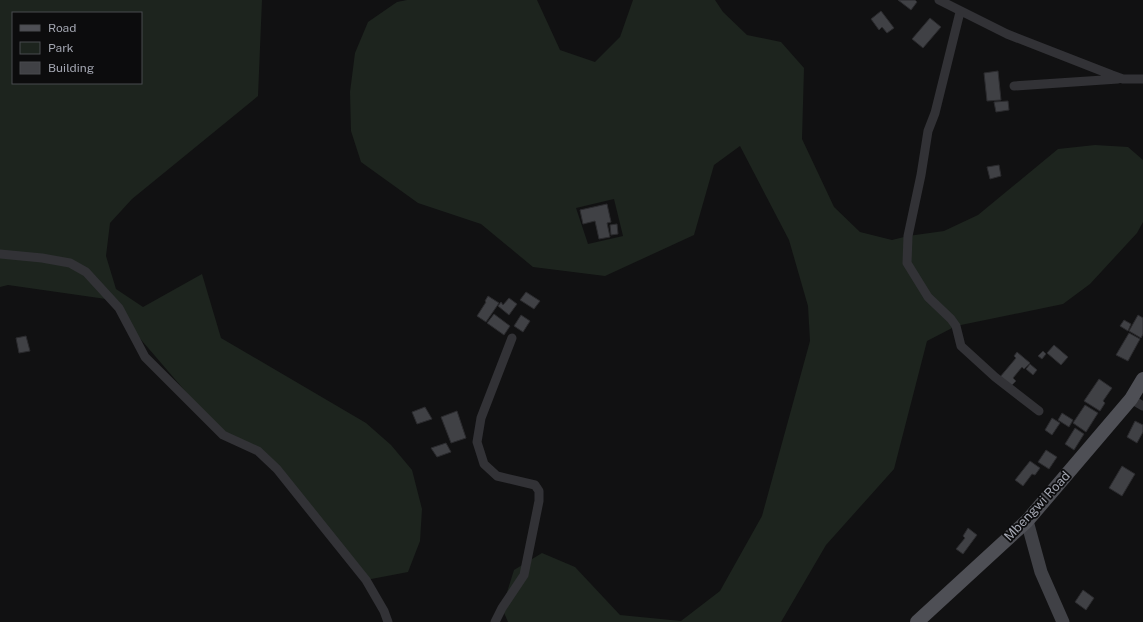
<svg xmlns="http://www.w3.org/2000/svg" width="1143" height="622" font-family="'Public Sans',sans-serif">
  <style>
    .green { fill: #1d241e; fill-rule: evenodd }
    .building { fill: #404145; stroke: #2b2b2e }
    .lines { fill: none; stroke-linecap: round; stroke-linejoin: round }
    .street { stroke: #323236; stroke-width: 9 }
    .secondary { stroke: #404146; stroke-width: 13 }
    .primary { stroke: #4e4f55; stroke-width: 14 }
    .labels { text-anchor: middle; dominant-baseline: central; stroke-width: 3.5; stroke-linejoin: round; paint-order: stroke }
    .street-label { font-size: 13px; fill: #a3a6b1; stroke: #0c0c0d }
  </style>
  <rect width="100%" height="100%" fill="#111112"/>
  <path class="green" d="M0 0H262L258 96 132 199 110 223 106 256 116 289 143 307 202 274 221 338 366 423 391 445 412 470 422 509 420 541 408 572 366 580 258 451 223 435 106 299 8 285 0 287ZM13 13H141V83H13Z
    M407 0H537L560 50 595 62 620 37 633 0H715L723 12 747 35 781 42 804 68 802 139 834 207 860 232 892 240 908 236 944 231 978 215 1058 149 1095 145 1128 147 1143 160V222L1137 233 1090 284 1063 304 956 326 927 341 894 469 826 545 781 622H508L502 608 514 570 542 553 575 567 620 615 681 621 720 591 762 516 810 341 808 306 789 240 740 146 714 165 694 235 605 276 533 267 481 224 418 203 361 162 351 131 350 92 355 53 368 22 397 2ZM614 199 623 236 588 244 576 208Z"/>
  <path class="building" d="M898 0H915L917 2 911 10Z
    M881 11 894 28 887 33 882 27 879 30 871 19Z
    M930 18 941 27 923 48 912 39Z
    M998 71 1001 100 987 101 984 73Z
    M1008 101 1009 110 996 112 994 102Z
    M999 165 1001 176 990 179 987 167Z
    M607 204 611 222 607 223 610 237 599 239 595 221 583 224 580 210Z
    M617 224 618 234 611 235 610 225Z
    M526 292 540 301 534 309 520 300Z
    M488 296 499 303 486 322 477 316 486 302 485 301Z
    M509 298 517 304 509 315 498 306 501 302 503 305Z
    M494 314 510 326 504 335 487 323Z
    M521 315 530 321 523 332 514 326Z
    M1138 315 1143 318V334L1141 338 1129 331Z
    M1124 320 1131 324 1128 331 1120 326Z
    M1129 333 1140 339 1128 361 1116 355Z
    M26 336 30 351 19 353 16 338Z
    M1054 345 1068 357 1061 365 1047 353Z
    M1043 351 1046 354 1042 359 1038 356Z
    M1017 352 1030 363 1024 369 1022 367 1013 378 1016 381 1011 386 1000 377 1016 358 1014 356Z
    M1030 364 1037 370 1033 375 1026 369Z
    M1099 379 1112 388 1103 401 1105 403 1100 411 1084 401Z
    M1085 405 1098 413 1086 432 1073 423Z
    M425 407 432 419 417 424 412 412Z
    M457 411 466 438 451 443 441 417Z
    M1062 413 1073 420 1069 427 1058 420Z
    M1052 418 1060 423 1052 435 1045 430Z
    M1135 421 1143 425V432L1137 443 1127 437Z
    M1075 428 1084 434 1074 450 1065 444Z
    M446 443 451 452 437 457 431 448Z
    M1046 450 1057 457 1049 469 1038 462Z
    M1030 461 1040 468 1035 475 1032 474 1023 486 1015 480Z
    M1122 466 1135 474 1122 496 1109 488Z
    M968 528 977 535 963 554 956 549 965 538 963 536Z
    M1083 590 1094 598 1086 610 1075 602Z"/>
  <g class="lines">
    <path class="street" d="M939 0 1007 34 1112 75 1123 79H1143
      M960 12 935 113 928 131 921 175 908 236 907 263 928 297 951 319 956 326 961 346 995 377 1039 411
      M1014 86 1118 79
      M0 254 42 258 70 263 86 272 119 308 145 357 223 435 258 451 277 469 366 580 384 611 388 622
      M1131 399 1143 406
      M495 622 502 608 524 575 539 501V491L535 485 497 476 484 464 477 442 481 418 512 338"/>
    <path class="secondary" d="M1027 521 1041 572 1063 622"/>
    <path class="primary" d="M917 622 1027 521 1131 399 1143 379"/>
  </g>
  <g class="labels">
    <g class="street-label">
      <text transform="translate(1037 506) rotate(-47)">Mbengwi Road</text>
    </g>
  </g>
  <rect x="12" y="12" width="130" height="72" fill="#0c0c0d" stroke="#484a4f"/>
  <rect x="20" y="25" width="20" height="6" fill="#4e4f55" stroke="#484a4f"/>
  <text x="48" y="32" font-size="12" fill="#a3a6b1">Road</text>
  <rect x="20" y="42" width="20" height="12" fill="#1d241e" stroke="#484a4f"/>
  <text x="48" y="52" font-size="12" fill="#a3a6b1">Park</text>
  <rect x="20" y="62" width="20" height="12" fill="#404145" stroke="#484a4f"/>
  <text x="48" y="72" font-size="12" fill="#a3a6b1">Building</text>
</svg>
